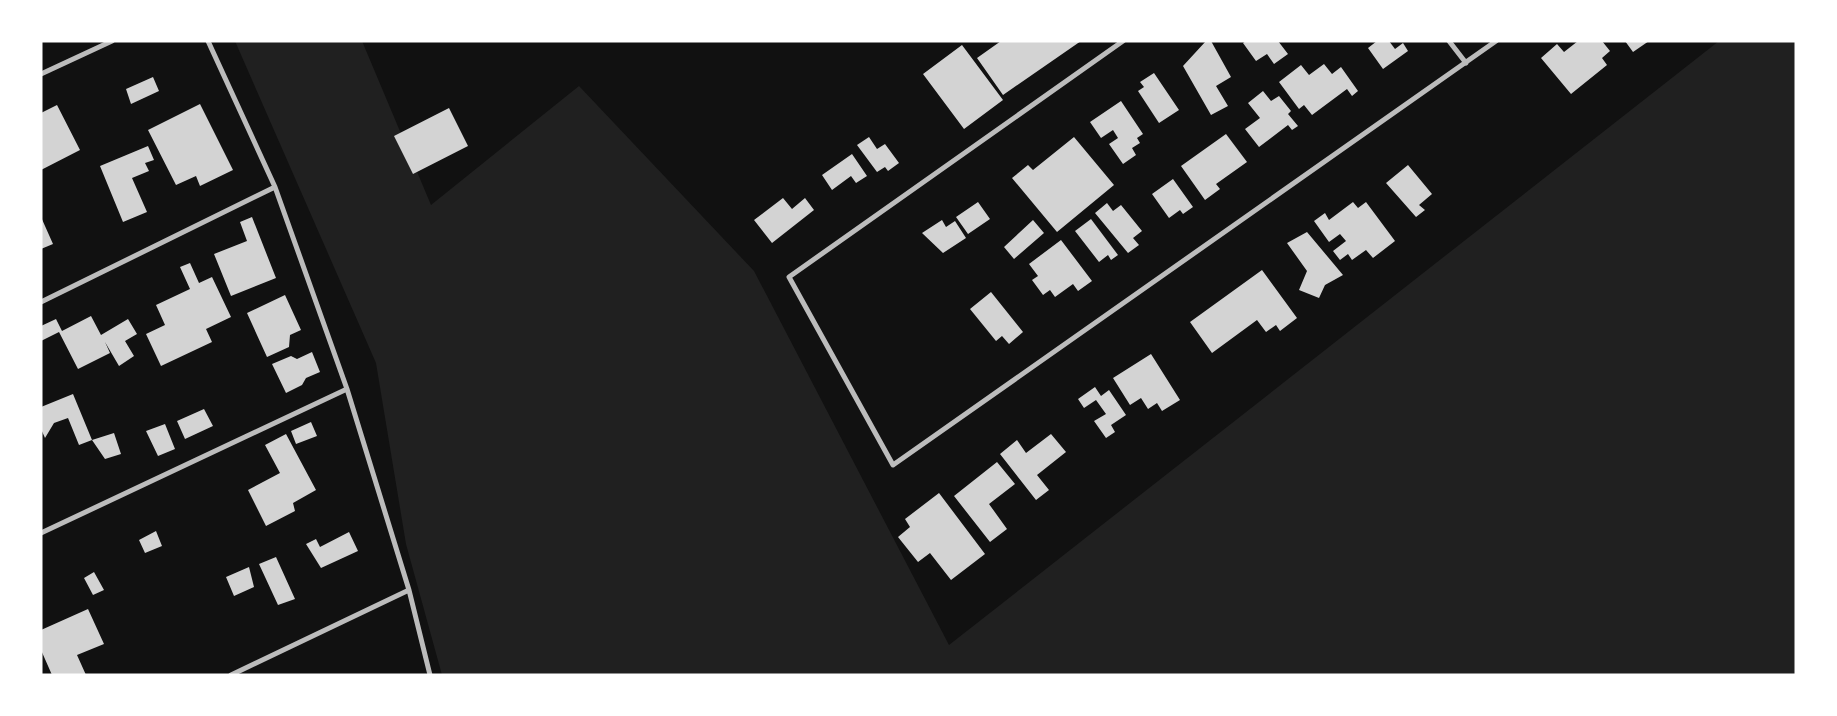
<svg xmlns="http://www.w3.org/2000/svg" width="1837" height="716" font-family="Helvetica,sans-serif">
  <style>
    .green { fill: #202020 }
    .building { fill: #d3d3d3 }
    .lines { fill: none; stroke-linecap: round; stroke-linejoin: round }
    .minor { stroke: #bcbcbc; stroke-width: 5 }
  </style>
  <rect width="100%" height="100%" fill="#111"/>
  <path class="green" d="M235 41H362L431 205 579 86 754 271 949 645 1719 41H1796V675H442L406 544 376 363Z"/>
  <path class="building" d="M1001 41H1081L1003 95 977 58Z
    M1206 41H1211L1231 77 1216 86 1228 106 1211 115 1183 66Z
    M1246 41H1278L1288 54 1274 64 1267 54 1256 61 1243 43Z
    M1377 41H1389L1395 49 1403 43 1408 51 1383 69 1368 48Z
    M1578 41H1602L1610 51 1602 58 1607 65 1571 94 1541 58 1557 44 1564 52Z
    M1625 41H1649L1633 52Z
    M962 45 1003 100 964 129 923 74Z
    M1324 64 1332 74 1341 67 1358 91 1352 96 1347 89 1312 115 1304 105 1299 109 1279 82 1301 65 1309 75Z
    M1154 73 1179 110 1159 123 1138 91 1144 87 1140 82Z
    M153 77 159 91 131 104 126 89Z
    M1263 91 1271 101 1279 96 1291 111 1288 114 1298 126 1292 130 1288 125 1259 147 1245 129 1260 118 1248 103Z
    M1121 101 1143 134 1137 138 1140 143 1132 148 1136 155 1123 164 1109 144 1118 138 1113 130 1101 138 1090 122Z
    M200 104 233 170 200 186 196 176 176 185 148 130Z
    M57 105 80 150 41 170V113Z
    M449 108 468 146 413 174 394 136Z
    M1226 134 1247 162 1216 184 1220 189 1205 200 1181 166Z
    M869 137 877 149 885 144 899 163 888 171 885 167 877 172 857 145Z
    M1074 137 1114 185 1057 232 1012 178 1028 165 1033 170Z
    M148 146 154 160 145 163 149 171 132 178 147 212 123 222 100 166Z
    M852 154 867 176 856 183 851 176 832 190 822 175Z
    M1408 165 1432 194 1419 205 1425 210 1416 217 1386 183Z
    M1173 179 1193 207 1183 214 1180 210 1169 218 1152 194Z
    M783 198 792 209 805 198 814 210 772 243 754 220Z
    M978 202 990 219 968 234 956 217Z
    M1353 202 1358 208 1366 202 1395 241 1373 258 1366 250 1352 260 1348 254 1340 260 1333 251 1346 241 1340 234 1329 242 1314 221 1325 213 1329 220Z
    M1107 203 1113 211 1121 205 1142 231 1133 238 1139 245 1128 253 1095 213Z
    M41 217 53 244 41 249Z
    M252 217 276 278 231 296 214 254 247 241 240 222Z
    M1091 219 1118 255 1111 260 1108 255 1099 262 1075 231Z
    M942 220 946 227 955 221 966 238 943 253 922 233Z
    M1033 220 1044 233 1014 259 1004 247Z
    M1307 232 1343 275 1325 285 1319 298 1299 290 1307 271 1287 243Z
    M1061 240 1092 281 1078 291 1073 284 1055 297 1050 290 1043 295 1032 280 1038 276 1029 264Z
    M190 263 199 283 212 277 231 317 206 329 212 342 161 366 146 334 165 325 156 305 190 289 180 267Z
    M1262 270 1297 318 1280 331 1276 325 1266 332 1257 320 1212 353 1190 322Z
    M991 292 1023 332 1009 344 1002 336 996 341 970 309Z
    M285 295 301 330 290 335 289 347 267 357 247 313Z
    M91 316 101 335 128 319 137 334 125 341 134 356 119 366 105 342 110 353 78 369 59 332 41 341V326L56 319 62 331Z
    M312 352 320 372 306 378 302 385 286 393 272 364 291 356 297 359Z
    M1151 354 1180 400 1162 411 1157 403 1148 409 1141 398 1130 405 1113 378Z
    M1095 387 1101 396 1109 390 1126 415 1111 425 1115 432 1106 438 1094 421 1106 414 1096 400 1084 408 1078 399Z
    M73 394 92 440 114 433 121 454 105 459 92 440 79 445 68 418 54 423 45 438 41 429V407Z
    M204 409 213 426 185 439 177 421Z
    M311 422 317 436 296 444 291 431Z
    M165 424 175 449 158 456 146 431Z
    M286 434 316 490 293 503 295 511 266 526 248 490 280 473 265 445Z
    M1051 434 1066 452 1037 475 1049 490 1036 500 1000 454 1017 440 1026 453Z
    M997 462 1015 484 989 504 1007 529 990 542 954 496Z
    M939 493 985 554 951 580 930 553 918 562 898 537 910 527 905 519Z
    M156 531 162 546 145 553 139 540Z
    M349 532 358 551 321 568 306 544 316 539 320 547Z
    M276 557 295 599 278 605 259 564Z
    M249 567 254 587 234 596 226 577Z
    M94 572 104 590 93 595 84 578Z
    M88 609 104 644 77 655 86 675H52L41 650V630Z"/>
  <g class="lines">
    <path class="minor" d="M208 41 275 187 347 389 409 590 430 675
      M1123 41 789 277 893 465 1496 41
      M1449 41 1466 63
      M41 74 112 41
      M41 302 275 187
      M41 533 347 389
      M231 675 409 590"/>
  </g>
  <rect width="1837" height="716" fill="none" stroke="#ffffff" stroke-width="85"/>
</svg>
